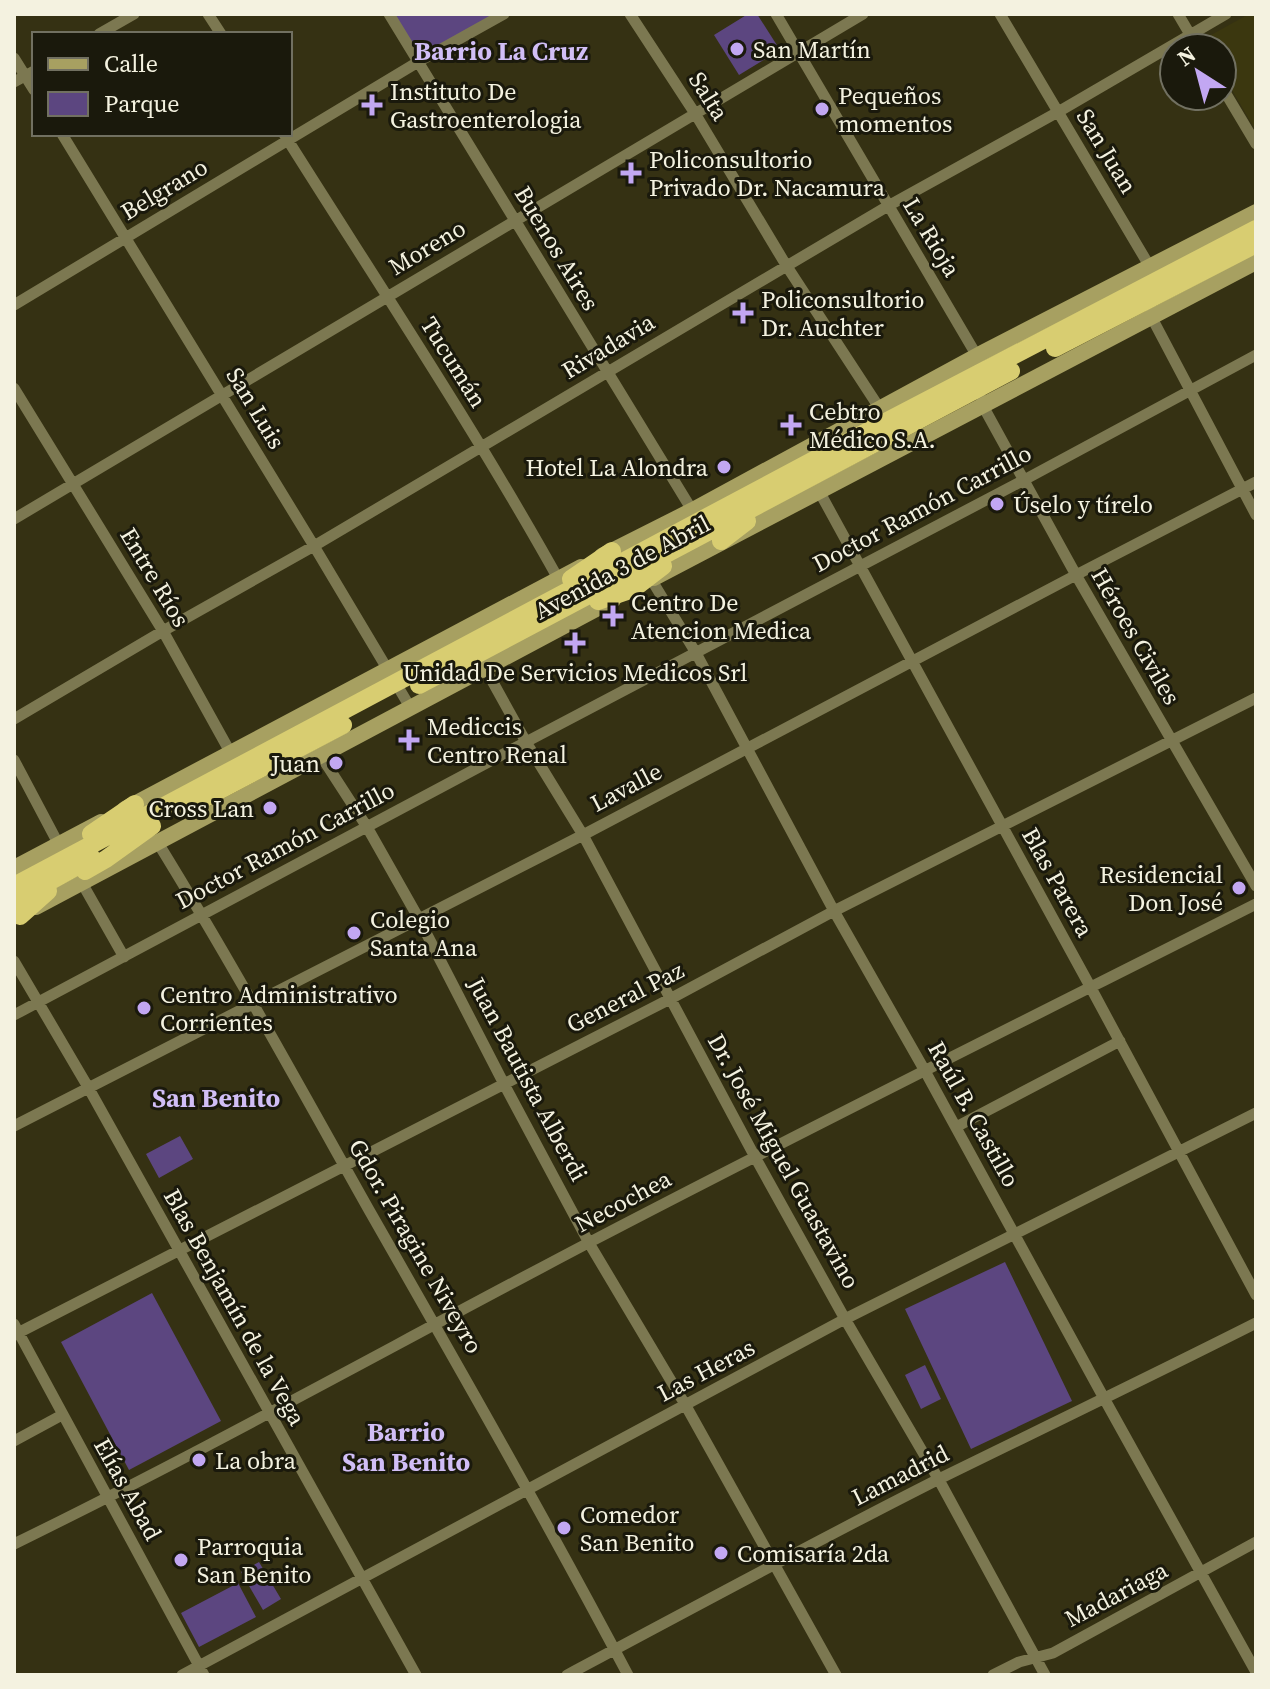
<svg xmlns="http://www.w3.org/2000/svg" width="1270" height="1689" font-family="'Source Serif 4',serif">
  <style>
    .built { fill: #3b370f }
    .green { fill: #5c4680 }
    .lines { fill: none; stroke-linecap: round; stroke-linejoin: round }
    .minor { stroke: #7c7851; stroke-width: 11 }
    .secondary { stroke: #a7a061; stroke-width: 16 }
    .trunk { stroke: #d8cd71; stroke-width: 18 }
    .poi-dot { fill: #c2a7f2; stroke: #1a190c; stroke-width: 3 }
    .labels { text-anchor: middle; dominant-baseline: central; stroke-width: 6; stroke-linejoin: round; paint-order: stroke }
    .poi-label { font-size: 24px; fill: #f4f2e0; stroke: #1a190c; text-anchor: start }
    .street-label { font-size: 24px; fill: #f4f2e0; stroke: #1a190c }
    .neighbourhood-label { font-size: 26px; font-weight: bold; fill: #d1bef6; stroke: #1a190c }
  </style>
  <rect width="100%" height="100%" fill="#353113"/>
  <path class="built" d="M1249 14H1256V131L1222 73V48H1207L1202 40Z"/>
  <path class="green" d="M392 14H499L429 55 414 51Z
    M748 14H757L780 50 739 75 714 35Z
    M180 1136 193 1159 159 1178 146 1154Z
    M1005 1262 1072 1401 971 1449 905 1309Z
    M152 1293 221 1421 129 1470 61 1342Z
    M925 1365 941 1399 921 1409 905 1375Z
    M259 1562 281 1599 263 1610 241 1572Z
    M238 1583 256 1617 199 1647 181 1613Z"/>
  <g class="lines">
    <path class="minor" d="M208 14 221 34
      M389 14 695 515
      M630 14 696 115 786 265 882 412
      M776 14 977 356 978 363
      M1000 14 1150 267 1149 272
      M1178 14 1198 48
      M99 34 134 14
      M14 58 34 90
      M14 82 34 71
      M1222 87 1256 144
      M62 134 314 546 410 707
      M284 134C377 282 475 429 560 582
      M14 305 418 62 504 14
      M1151 309 1152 318 1256 515
      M14 388 163 631 234 759
      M982 400 983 406 1076 575 1256 886
      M819 491 1091 988 1256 1295
      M14 519 863 14
      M651 579 696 653 834 911 925 1071 1105 1400 1256 1672
      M485 668 526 742 583 835 755 1157 845 1319 939 1480 1045 1675
      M14 719 163 631 314 546 888 206 1058 112 1226 14
      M321 756 367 827 419 919 504 1084 589 1243 686 1406 836 1675
      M14 760 59 845
      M158 843C232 963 300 1087 369 1210 457 1364 545 1518 628 1675
      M82 883 124 957
      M14 961 88 1087 416 1675
      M14 1015 526 742 1024 480 1256 355
      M14 1126 583 835 1076 575 1256 482
      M956 1127 1120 1041
      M14 1324 204 1675
      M14 1335 670 999 834 911 1256 698
      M14 1441 62 1415
      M14 1544C210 1448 399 1342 592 1241 812 1126 1034 1016 1256 904
      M182 1675 845 1319 1256 1113
      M567 1675C691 1609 814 1542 939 1479 1045 1427 1151 1376 1256 1323
      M993 1675 1019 1662 1053 1653 1256 1542"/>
    <path class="secondary" d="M602 556 693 510 984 352 1256 212
      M654 578 1256 262
      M125 809 581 567
      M14 868 101 822
      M36 907 613 600"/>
    <path class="trunk" d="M1055 348 1256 244
      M721 541 747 521
      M571 579 612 551
      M598 601 633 589 663 566
      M419 685 1011 371
      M186 808 343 725
      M91 834 135 804
      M85 871 106 859 152 826
      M14 886 876 427 1256 229
      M14 901 92 858
      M20 916 48 891"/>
  </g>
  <g class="poi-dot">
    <circle cx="737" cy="49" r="8"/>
    <path d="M368 93h8v8h8v8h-8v8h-8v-8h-8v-8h8z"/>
    <circle cx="822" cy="109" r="8"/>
    <path d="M627 161h8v8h8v8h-8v8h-8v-8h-8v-8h8z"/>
    <path d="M739 301h8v8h8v8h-8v8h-8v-8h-8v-8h8z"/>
    <path d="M787 413h8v8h8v8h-8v8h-8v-8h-8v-8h8z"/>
    <circle cx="724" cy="467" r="8"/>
    <circle cx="997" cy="504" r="8"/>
    <path d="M609 604h8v8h8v8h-8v8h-8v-8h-8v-8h8z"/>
    <path d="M571 631h8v8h8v8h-8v8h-8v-8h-8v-8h8z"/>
    <path d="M405 728h8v8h8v8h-8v8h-8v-8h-8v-8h8z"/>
    <circle cx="336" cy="763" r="8"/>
    <circle cx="270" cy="808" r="8"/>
    <circle cx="1239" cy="888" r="8"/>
    <circle cx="354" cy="933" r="8"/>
    <circle cx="144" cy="1008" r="8"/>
    <circle cx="199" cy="1460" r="8"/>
    <circle cx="564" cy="1528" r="8"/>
    <circle cx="721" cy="1553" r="8"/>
    <circle cx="181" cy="1560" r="8"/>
  </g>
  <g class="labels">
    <g class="poi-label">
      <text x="753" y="49">San Martín</text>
      <text x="390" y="91">Instituto De<tspan x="390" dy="28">Gastroenterologia</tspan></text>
      <text x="838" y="95">Pequeños<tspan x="838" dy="28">momentos</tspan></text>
      <text x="649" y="159">Policonsultorio<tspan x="649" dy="28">Privado Dr. Nacamura</tspan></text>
      <text x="761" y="299">Policonsultorio<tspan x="761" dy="28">Dr. Auchter</tspan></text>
      <text x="809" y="411">Cebtro<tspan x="809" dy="28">Médico S.A.</tspan></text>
      <text x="708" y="467" text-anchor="end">Hotel La Alondra</text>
      <text x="1013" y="504">Úselo y tírelo</text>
      <text x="631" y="602">Centro De<tspan x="631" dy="28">Atencion Medica</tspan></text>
      <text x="575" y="672" text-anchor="middle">Unidad De Servicios Medicos Srl</text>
      <text x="427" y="726">Mediccis<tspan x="427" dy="28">Centro Renal</tspan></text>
      <text x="320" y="763" text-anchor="end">Juan</text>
      <text x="254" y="808" text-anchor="end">Cross Lan</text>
      <text x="1223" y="874" text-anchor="end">Residencial<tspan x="1223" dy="28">Don José</tspan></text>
      <text x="370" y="919">Colegio<tspan x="370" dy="28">Santa Ana</tspan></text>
      <text x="160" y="994">Centro Administrativo<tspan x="160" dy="28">Corrientes</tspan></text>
      <text x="215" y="1460">La obra</text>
      <text x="580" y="1514">Comedor<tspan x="580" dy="28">San Benito</tspan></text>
      <text x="197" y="1546">Parroquia<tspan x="197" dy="28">San Benito</tspan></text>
      <text x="737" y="1553">Comisaría 2da</text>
    </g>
    <g class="street-label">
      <text transform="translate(709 96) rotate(58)">Salta</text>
      <text transform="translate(1107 151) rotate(59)">San Juan</text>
      <text transform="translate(164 189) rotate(-31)">Belgrano</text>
      <text transform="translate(932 237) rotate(59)">La Rioja</text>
      <text transform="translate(427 247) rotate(-31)">Moreno</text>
      <text transform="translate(557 248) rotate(59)">Buenos Aires</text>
      <text transform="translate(608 346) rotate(-31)">Rivadavia</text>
      <text transform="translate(454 362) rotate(58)">Tucumán</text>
      <text transform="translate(256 408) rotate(59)">San Luis</text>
      <text transform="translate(922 508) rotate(-28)">Doctor Ramón Carrillo</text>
      <text transform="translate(622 567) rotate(-28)">Avenida 3 de Abril</text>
      <text transform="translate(155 577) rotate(59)">Entre Ríos</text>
      <text transform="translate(1136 636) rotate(60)">Héroes Civiles</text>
      <text transform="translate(626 787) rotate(-28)">Lavalle</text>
      <text transform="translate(285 845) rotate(-28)">Doctor Ramón Carrillo</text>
      <text transform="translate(1058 882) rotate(61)">Blas Parera</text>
      <text transform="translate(625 997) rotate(-27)">General Paz</text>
      <text transform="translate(528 1079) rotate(62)">Juan Bautista Alberdi</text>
      <text transform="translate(974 1114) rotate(61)">Raúl B. Castillo</text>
      <text transform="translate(784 1161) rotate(61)">Dr. José Miguel Guastavino</text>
      <text transform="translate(623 1201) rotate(-28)">Necochea</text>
      <text transform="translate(416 1246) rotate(60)">Gdor. Piragine Niveyro</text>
      <text transform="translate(235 1307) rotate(61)">Blas Benjamín de la Vega</text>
      <text transform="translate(706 1370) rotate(-28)">Las Heras</text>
      <text transform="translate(900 1475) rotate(-27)">Lamadrid</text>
      <text transform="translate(128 1489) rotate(61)">Elías Abad</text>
      <text transform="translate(1116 1594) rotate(-28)">Madariaga</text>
    </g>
    <g class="neighbourhood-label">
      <text x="501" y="51">Barrio La Cruz</text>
      <text x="216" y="1098">San Benito</text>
      <text x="406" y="1432">Barrio<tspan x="406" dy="30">San Benito</tspan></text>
    </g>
  </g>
  <rect width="1270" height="1689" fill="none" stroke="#f4f2e0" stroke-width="32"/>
  <rect x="32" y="32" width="260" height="104" fill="#1a190c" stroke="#717061" stroke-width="2"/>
  <rect x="48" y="58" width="40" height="12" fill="#a7a061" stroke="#717061" stroke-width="2"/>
  <text x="104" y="72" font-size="24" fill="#f4f2e0">Calle</text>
  <rect x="48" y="92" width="40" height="24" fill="#5c4680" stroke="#717061" stroke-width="2"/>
  <text x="104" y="112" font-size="24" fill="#f4f2e0">Parque</text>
  <g transform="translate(1198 72) rotate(324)"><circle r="38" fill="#1a190c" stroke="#717061" stroke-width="2"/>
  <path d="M0-6L14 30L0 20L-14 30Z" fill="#c2a7f2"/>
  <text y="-12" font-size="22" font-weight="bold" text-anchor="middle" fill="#f4f2e0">N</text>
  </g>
</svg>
